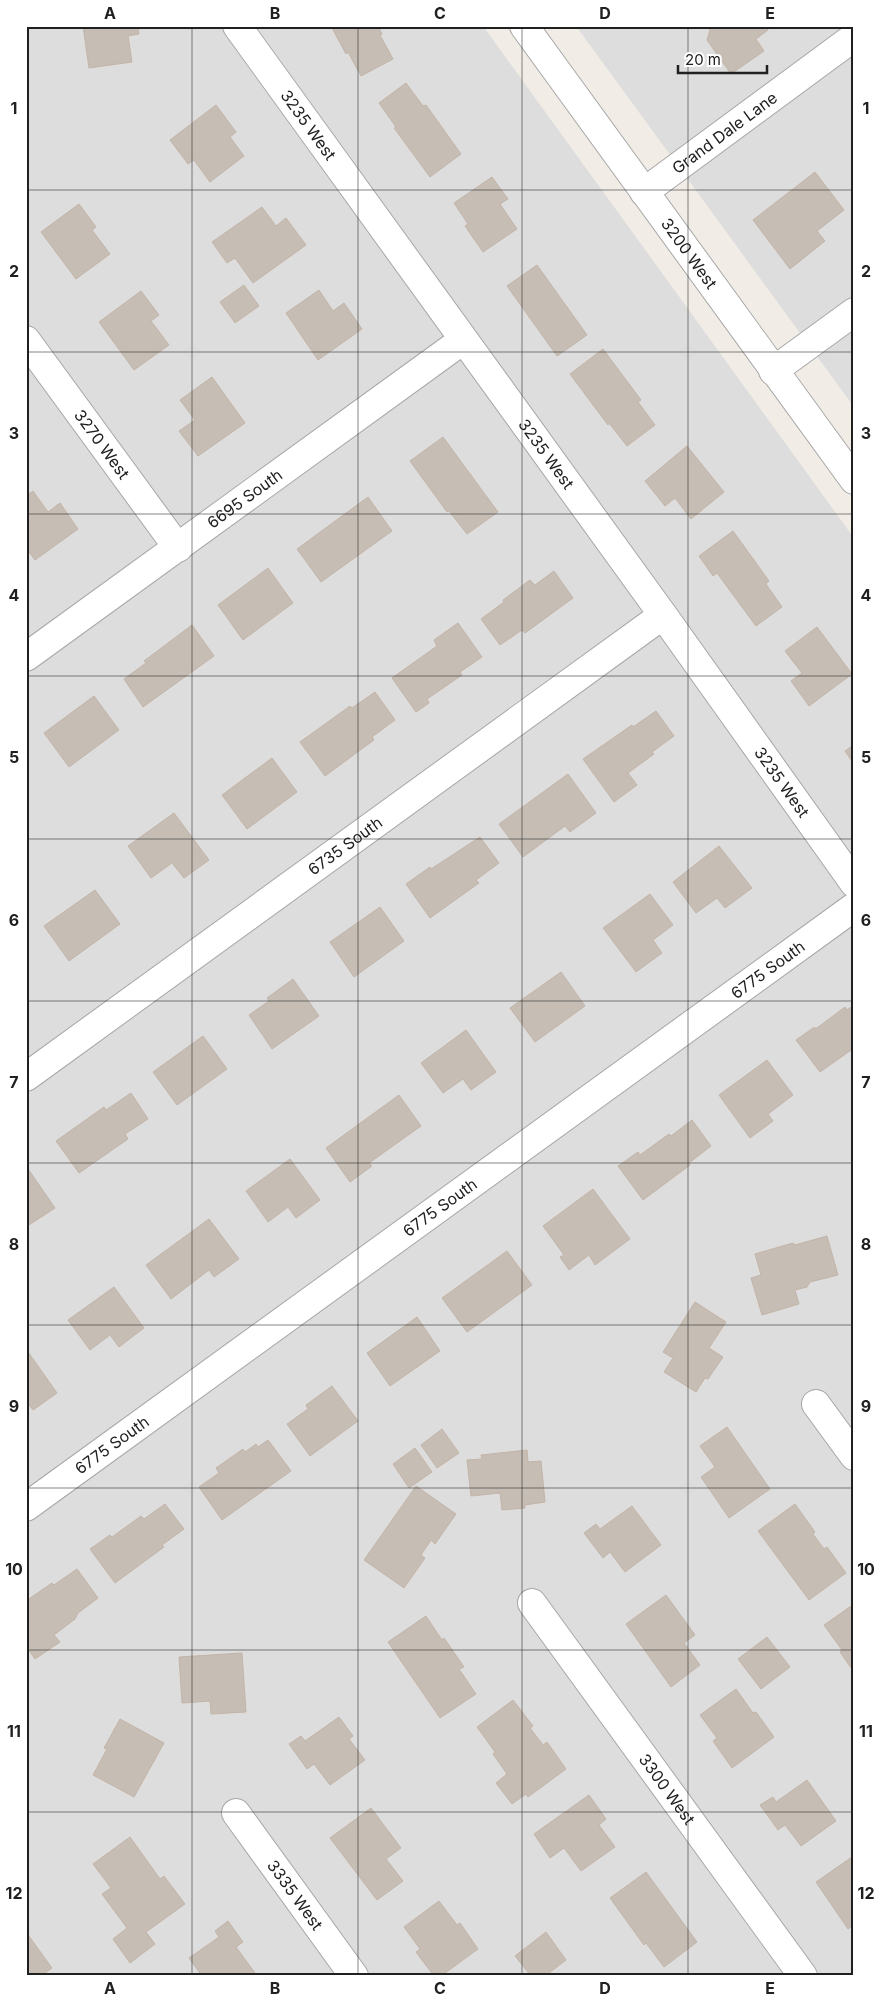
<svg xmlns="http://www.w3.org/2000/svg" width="880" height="2002" font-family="Inter,sans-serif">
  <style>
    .residential { fill: #dedddd }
    .building { fill: #c6bdb5; stroke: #c3b4a7 }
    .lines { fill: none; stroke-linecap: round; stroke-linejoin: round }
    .minor-casing { stroke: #a7a7a7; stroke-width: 30 }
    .tertiary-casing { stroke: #a7a7a7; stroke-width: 30 }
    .minor { stroke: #fff; stroke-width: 28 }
    .tertiary { stroke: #fff; stroke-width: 28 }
    .grid { fill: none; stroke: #202020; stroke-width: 1; stroke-opacity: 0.55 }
    .labels { text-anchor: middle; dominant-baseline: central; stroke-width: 4.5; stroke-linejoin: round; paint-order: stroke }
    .street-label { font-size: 16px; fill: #202020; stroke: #fff }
    .neatline { fill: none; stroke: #202020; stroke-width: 2 }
    .grid-label { font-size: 16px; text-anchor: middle; font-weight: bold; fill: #202020 }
  </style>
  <rect width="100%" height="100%" fill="#f1ede6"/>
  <path class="residential" d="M26 26H483L854 538V1976H26Z
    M576 26H854V407Z"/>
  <path class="building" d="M83 26H138L139 34 128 36 132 62 89 68Z
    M331 26H378L382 34 380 35 393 59 361 76 348 52 346 54Z
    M708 26H765L768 30 756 39 764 51 731 74 707 40 710 30Z
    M406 83 423 106 426 105 461 154 430 177 394 128 396 127 379 103Z
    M216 105 236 132 230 137 244 156 210 182 194 160 188 164 170 140Z
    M815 172 844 210 817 231 825 241 790 269 753 220Z
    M492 177 508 199 500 204 517 229 483 252 465 226 468 224 454 203Z
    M79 204 96 227 92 230 110 254 76 279 41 232Z
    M262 207 276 226 286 218 306 245 253 283 235 258 227 263 212 242Z
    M537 265 587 335 557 356 507 286Z
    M244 285 259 306 235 323 220 302Z
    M319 290 333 311 344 303 362 329 318 360 286 313Z
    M141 291 159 315 151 321 169 345 134 370 99 322Z
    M603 349 641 400 638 402 655 425 627 446 609 423 608 425 570 374Z
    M212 377 245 423 198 456 179 431 195 420 180 400Z
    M443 437 498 512 467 534 449 511 447 512 410 461Z
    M687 446 724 492 691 519 675 498 665 506 645 481Z
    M33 491 48 512 60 503 78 529 35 560 26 548V496Z
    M368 497 392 531 321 582 297 549Z
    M733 531 769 581 766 584 782 607 756 626 717 573 713 576 699 556Z
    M268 568 293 603 243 640 218 605Z
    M554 571 573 598 525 633 522 630 500 645 481 619 504 602 503 600 530 580 535 585Z
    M458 623 482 657 460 672 462 675 427 699 429 703 416 712 392 678 437 646 434 640Z
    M192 625 214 656 143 707 124 679 146 663 144 661Z
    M817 627 852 674 809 706 791 681 802 673 785 651Z
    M375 692 395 720 372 737 374 740 325 776 300 742 350 706 352 708Z
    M94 696 119 730 69 767 44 733Z
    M656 711 674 736 652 752 654 754 628 773 637 785 614 802 583 759 632 725 633 727Z
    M854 745V764L845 751Z
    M272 758 297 792 247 829 222 795Z
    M568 774 596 813 570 832 565 826 523 857 499 824Z
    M174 813 209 860 184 878 172 863 151 878 128 846Z
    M480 837 499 863 476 880 479 883 430 918 406 884 430 867 431 869Z
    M719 846 752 888 725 908 717 898 696 913 673 882Z
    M95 890 120 924 69 961 44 926Z
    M650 894 673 925 653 940 662 953 636 972 603 928Z
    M380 907 404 941 354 977 330 942Z
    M561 972 585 1006 535 1042 510 1008Z
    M293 979 319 1016 272 1049 249 1015 269 1001 267 998Z
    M854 1005V1048L820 1072 796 1040 813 1028H817L845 1007 847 1010Z
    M466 1030 496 1072 471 1090 463 1079 443 1093 421 1063Z
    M203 1036 227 1069 177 1105 153 1072Z
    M767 1060 793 1095 768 1114 773 1121 750 1138 719 1095Z
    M131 1093 148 1119 125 1134 128 1139 79 1173 56 1141 104 1107 106 1110Z
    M399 1095 421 1126 369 1163 372 1166 350 1182 326 1148Z
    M692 1120 711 1146 689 1163 690 1165 643 1200 618 1166 638 1152 640 1155 669 1134 671 1136Z
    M290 1159 320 1200 296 1218 288 1207 268 1222 246 1191Z
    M26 1166 55 1208 29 1225 26 1223Z
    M593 1189 630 1239 595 1265 589 1255 569 1270 560 1257 564 1255 543 1226Z
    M209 1219 239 1259 214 1277 209 1270 171 1299 146 1265Z
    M827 1236 838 1275 810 1282 807 1287 795 1290 799 1304 762 1315 751 1278 761 1275 755 1254 793 1243 795 1245Z
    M507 1251 532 1285 467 1332 442 1298Z
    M114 1287 144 1328 119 1347 110 1335 90 1350 68 1320Z
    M695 1302 726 1322 709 1348 723 1357 708 1379 705 1378 696 1392 664 1372 673 1358 663 1352Z
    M417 1317 440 1351 390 1386 367 1353Z
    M26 1349 57 1393 33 1410 26 1401Z
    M332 1386 358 1421 310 1456 287 1424 308 1409 306 1405Z
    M727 1427 770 1489 729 1518 701 1477 715 1467 700 1446Z
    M442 1429 459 1453 437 1468 421 1445Z
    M268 1440 291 1471 222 1520 199 1487 219 1473 216 1468 243 1449 245 1452 256 1444 258 1447Z
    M415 1448 432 1472 409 1488 393 1464Z
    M527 1450 528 1462 541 1461 545 1502 525 1505V1508L502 1510 500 1493 471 1496 467 1460 482 1459 481 1455Z
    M416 1486 456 1514 435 1544 431 1540 421 1555 425 1558 404 1588 364 1560Z
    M165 1504 184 1529 162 1545 164 1547 115 1583 90 1549 110 1535 112 1537 141 1516 144 1519Z
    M795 1504 815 1532 813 1534 824 1549 827 1547 846 1573 809 1600 758 1531Z
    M632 1506 661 1545 625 1572 610 1552 603 1558 584 1533 596 1524 600 1529Z
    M77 1569 98 1598 78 1613 75 1619 54 1635 60 1642 35 1659 26 1646V1601L52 1583 54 1585Z
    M666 1595 695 1635 684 1643 700 1665 671 1687 626 1624Z
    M854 1604V1672L840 1652 842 1650 824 1625Z
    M426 1616 442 1640 444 1638 464 1667 459 1669 476 1694 440 1718 388 1642Z
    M767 1637 790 1667 761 1689 738 1659Z
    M242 1653 246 1712 211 1714 210 1701 182 1703 179 1657Z
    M736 1689 753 1713 756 1712 774 1737 732 1768 713 1741 717 1738 700 1715Z
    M513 1700 533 1726 530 1728 543 1745 547 1742 566 1769 528 1797 526 1794 512 1804 496 1783 507 1774 493 1754 495 1752 477 1727Z
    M339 1717 353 1736 349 1739 365 1760 330 1785 314 1764 307 1769 289 1744 301 1736 305 1741Z
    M120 1719 164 1743 134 1797 93 1775 107 1749 104 1748Z
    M807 1780 836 1821 801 1846 785 1825 778 1830 760 1805 773 1797 776 1802Z
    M589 1795 606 1819 599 1825 615 1847 581 1871 564 1848 550 1858 534 1834Z
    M371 1808 401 1848 386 1859 403 1881 377 1900 330 1838Z
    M130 1837 160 1879 164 1876 185 1904 146 1932 155 1944 130 1963 113 1939 127 1928 102 1894 111 1888 93 1864Z
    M852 1857 854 1860V1925L848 1929 816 1882Z
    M646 1872 697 1942 664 1967 646 1943 644 1945 610 1898Z
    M439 1901 457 1925 460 1923 478 1949 441 1976H434L416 1952 420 1949 404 1927Z
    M228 1921 243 1942 236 1947 255 1973 251 1976H202L189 1958 219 1937 215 1931Z
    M26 1932 52 1968 41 1976H26Z
    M546 1932 566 1960 545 1976H531L515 1956Z"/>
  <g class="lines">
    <defs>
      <g id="minor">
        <path id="s1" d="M237 26 663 615 854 883"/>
        <path id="s2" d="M644 192 854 37"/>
        <path id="s3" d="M26 340 178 548"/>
        <path d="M773 371 854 312"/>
        <path id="s4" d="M26 657 463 340"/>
        <path id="s5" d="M26 1077 663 615"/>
        <path d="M816 1404 854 1456"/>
        <path id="s6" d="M26 1507 854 907"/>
        <path id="s7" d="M532 1603 803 1976"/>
        <path id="s8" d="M236 1813 354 1976"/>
      </g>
      <g id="tertiary">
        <path id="s9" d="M524 26 854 480"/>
      </g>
    </defs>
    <use href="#minor" class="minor-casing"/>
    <use href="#tertiary" class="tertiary-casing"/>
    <use href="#minor" class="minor"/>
    <use href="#tertiary" class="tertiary"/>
  </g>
  <path class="grid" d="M192 26V1976M358 26V1976M522 26V1976M688 26V1976M26 190H854M26 352H854M26 514H854M26 676H854M26 839H854M26 1001H854M26 1163H854M26 1325H854M26 1488H854M26 1650H854M26 1812H854"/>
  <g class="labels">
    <g class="street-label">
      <text stroke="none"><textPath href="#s1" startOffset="122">3235 West</textPath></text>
      <text stroke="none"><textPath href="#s2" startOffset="100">Grand Dale Lane</textPath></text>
      <text stroke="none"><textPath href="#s9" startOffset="281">3200 West</textPath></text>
      <text stroke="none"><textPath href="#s3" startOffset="129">3270 West</textPath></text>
      <text stroke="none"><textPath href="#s1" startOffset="528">3235 West</textPath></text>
      <text stroke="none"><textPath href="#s4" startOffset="270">6695 South</textPath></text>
      <text stroke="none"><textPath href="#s1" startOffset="932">3235 West</textPath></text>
      <text stroke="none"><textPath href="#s5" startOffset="394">6735 South</textPath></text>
      <text stroke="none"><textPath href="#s6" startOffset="916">6775 South</textPath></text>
      <text stroke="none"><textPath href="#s6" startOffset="511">6775 South</textPath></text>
      <text stroke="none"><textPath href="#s6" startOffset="106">6775 South</textPath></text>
      <text stroke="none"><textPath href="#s7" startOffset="230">3300 West</textPath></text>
      <text stroke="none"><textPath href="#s8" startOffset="101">3335 West</textPath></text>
    </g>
  </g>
  <rect width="880" height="2002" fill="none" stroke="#ffffff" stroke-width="55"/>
  <path d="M678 65v8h89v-8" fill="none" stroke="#202020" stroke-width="2.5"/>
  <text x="685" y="65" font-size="15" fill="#202020" stroke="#ffffff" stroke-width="4" paint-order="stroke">20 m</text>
  <rect x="28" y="28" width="824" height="1946" class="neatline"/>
  <g class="grid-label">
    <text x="110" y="19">A</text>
    <text x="275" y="19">B</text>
    <text x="440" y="19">C</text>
    <text x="605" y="19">D</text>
    <text x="770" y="19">E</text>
    <text x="14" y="114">1</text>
    <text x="866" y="114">1</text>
    <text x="14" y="277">2</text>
    <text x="866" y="277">2</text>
    <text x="14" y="439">3</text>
    <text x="866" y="439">3</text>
    <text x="14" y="601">4</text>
    <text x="866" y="601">4</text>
    <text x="14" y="763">5</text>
    <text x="866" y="763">5</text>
    <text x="14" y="926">6</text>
    <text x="866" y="926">6</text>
    <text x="14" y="1088">7</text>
    <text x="866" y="1088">7</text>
    <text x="14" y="1250">8</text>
    <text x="866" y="1250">8</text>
    <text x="14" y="1412">9</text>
    <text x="866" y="1412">9</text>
    <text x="14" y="1575">10</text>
    <text x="866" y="1575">10</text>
    <text x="14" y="1737">11</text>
    <text x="866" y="1737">11</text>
    <text x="14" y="1899">12</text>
    <text x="866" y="1899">12</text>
    <text x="110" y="1994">A</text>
    <text x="275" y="1994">B</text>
    <text x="440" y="1994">C</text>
    <text x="605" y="1994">D</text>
    <text x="770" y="1994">E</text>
  </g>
</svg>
